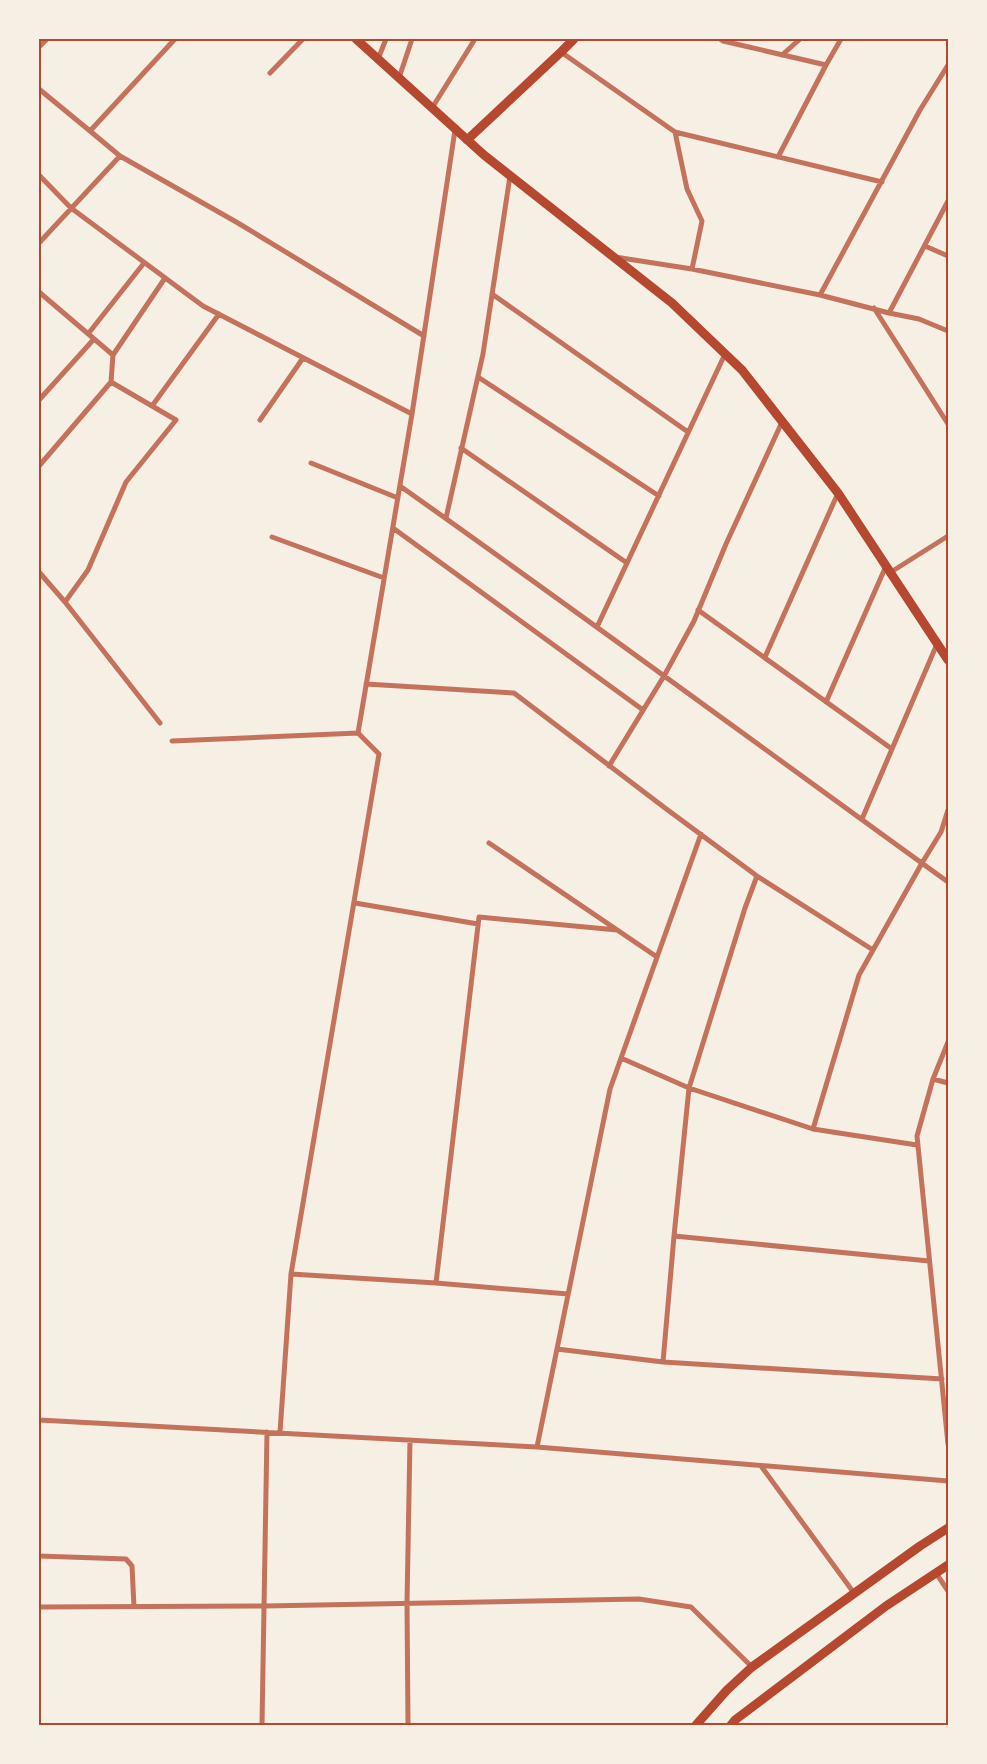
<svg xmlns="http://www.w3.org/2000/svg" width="987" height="1764" font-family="'PT Sans',sans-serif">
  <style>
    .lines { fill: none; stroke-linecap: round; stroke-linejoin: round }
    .minor { stroke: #c5725c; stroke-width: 5 }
    .secondary { stroke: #b5482f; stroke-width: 9 }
    .neatline { fill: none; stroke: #b5482f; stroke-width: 2 }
  </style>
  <rect width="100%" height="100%" fill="#f6efe4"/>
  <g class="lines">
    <path class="minor" d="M720 39 723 41 826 65
      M39 47 47 39
      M561 52 675 132 882 182
      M782 55 800 39
      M378 59 386 39
      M270 73 303 39
      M399 78 412 39
      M39 89 90 131
      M432 108 475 39
      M675 132 687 189 702 221 692 269
      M120 156 238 223 424 336
      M778 157 826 65 841 39
      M39 175 71 208 203 306 412 414
      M39 243 120 156 90 131 175 39
      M925 246 948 256
      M615 257 692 269 820 295 889 313 919 319 948 331
      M39 292 113 355
      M492 294 688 432
      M820 295 920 110 948 65
      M874 308 948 424
      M889 313 948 201
      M88 334 144 263
      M478 377 659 496
      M39 400 94 339
      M152 406 219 314
      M260 420 303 358
      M461 448 627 563
      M311 463 398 498
      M39 466 111 382 113 355 165 278
      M400 486C584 616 765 750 948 882
      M446 518 483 354 510 176
      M393 528 643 710
      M272 537 384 578
      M39 572 65 602 160 723
      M891 572 948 536
      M65 602 88 570 126 482 176 420 111 382
      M698 610 892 749
      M597 627 725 354
      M765 657 838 493
      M366 684 514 693 665 808 757 876 873 950
      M826 702 886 566
      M172 741 358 733 412 414 455 130
      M609 766 664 676 694 621 726 544 782 422
      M862 819 937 644
      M489 843 657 957
      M757 876 745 908 689 1088 674 1236 929 1261
      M355 903 478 924
      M948 1042 933 1079 917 1136 948 1444
      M621 1058 689 1088 813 1129 917 1145
      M933 1079 948 1083
      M813 1129 859 975 922 863 941 832 948 810
      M291 1274 379 754 358 733
      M436 1283 568 1294
      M557 1349 663 1362 942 1379
      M663 1362 674 1236
      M39 1420 537 1447 948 1481
      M280 1432 291 1274 436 1283 479 917 617 930
      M537 1447 610 1089 701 834
      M761 1466 854 1593
      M39 1556 126 1559 132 1566 134 1607
      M936 1573 948 1591
      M39 1607 264 1606 639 1599 691 1607 752 1667
      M262 1725 267 1432
      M408 1725 407 1603 410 1440"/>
    <path class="secondary" d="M356 39 484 155 672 303 742 370 838 493 948 660
      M467 140 561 52 574 39
      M696 1725 727 1690 752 1667 920 1546 948 1528
      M731 1725 735 1720 886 1606 948 1565"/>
  </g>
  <rect width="987" height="1764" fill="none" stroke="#f6efe4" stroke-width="80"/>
  <rect x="40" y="40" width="907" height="1684" class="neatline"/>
</svg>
